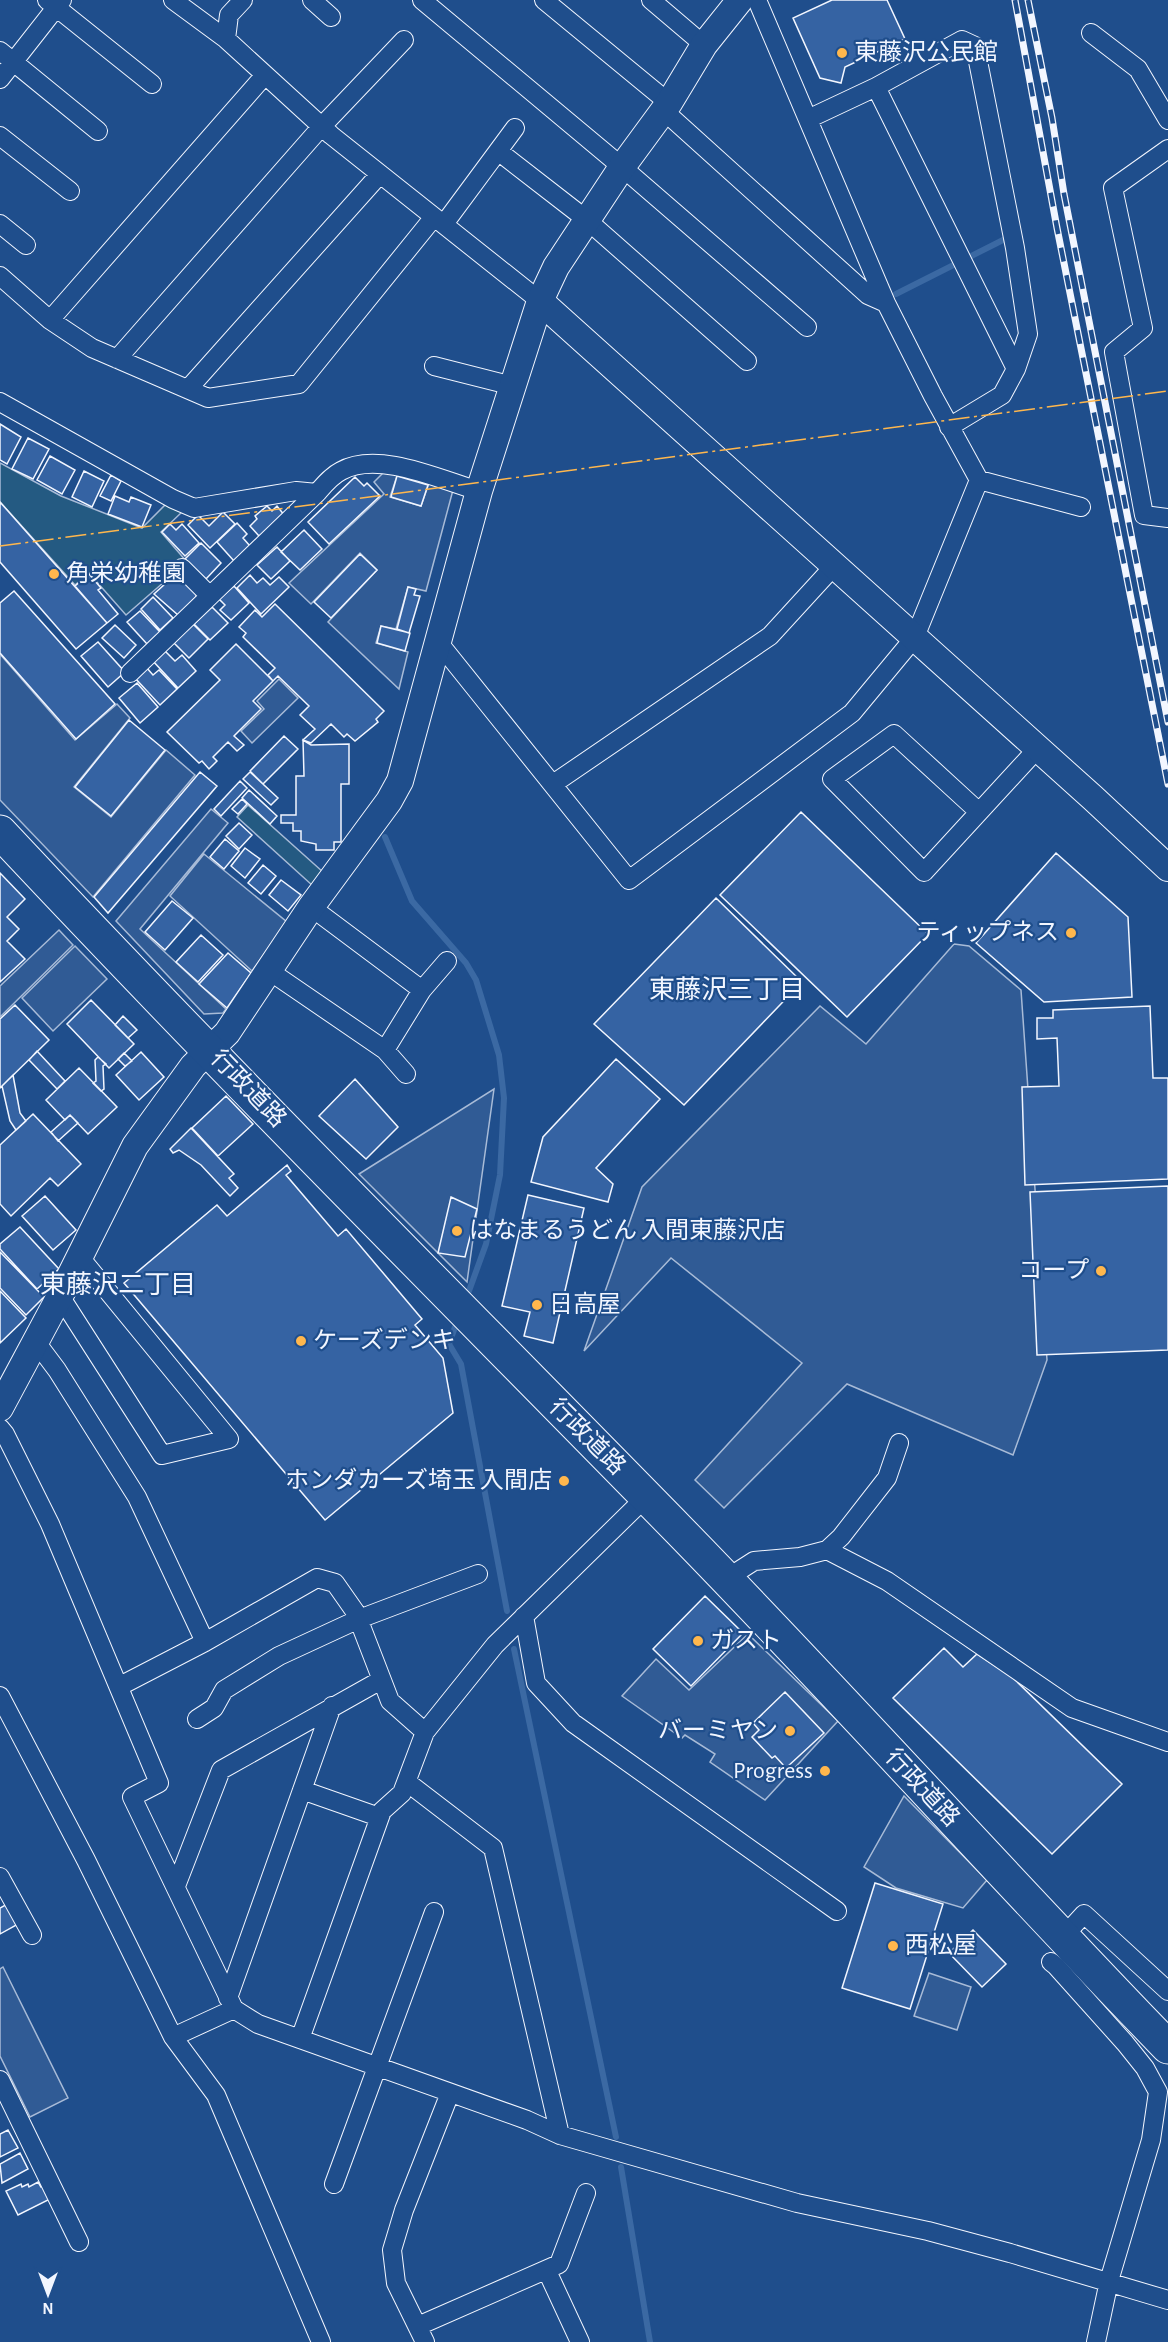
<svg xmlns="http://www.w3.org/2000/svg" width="1168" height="2342" font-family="'Alegreya Sans','Noto Sans JP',sans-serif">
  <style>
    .green { fill: #245a82; stroke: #a8bbd7; stroke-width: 1.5 }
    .parking { fill: #305b95; stroke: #a8bbd7; stroke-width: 1.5 }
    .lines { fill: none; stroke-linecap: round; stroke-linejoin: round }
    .stream { stroke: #3b69a3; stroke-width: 6 }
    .building { fill: #3563a3; stroke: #f2f6ff; stroke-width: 1.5 }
    .street-casing { stroke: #f2f6ff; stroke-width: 20 }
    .secondary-casing { stroke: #f2f6ff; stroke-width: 28 }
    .highway-casing { stroke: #f2f6ff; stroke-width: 35 }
    .street { stroke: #1f4e8c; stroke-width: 18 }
    .secondary { stroke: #1f4e8c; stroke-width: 26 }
    .highway { stroke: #1f4e8c; stroke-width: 33 }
    .rail-casing { stroke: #f2f6ff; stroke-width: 7 }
    .rail { stroke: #1f4e8c; stroke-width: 4.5; stroke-dasharray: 14; stroke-linecap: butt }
    .power { stroke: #ffb74d; stroke-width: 1.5; stroke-dasharray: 21 4.5 3 4.5; stroke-linecap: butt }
    .poi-dot { fill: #ffb74d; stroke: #1f4e8c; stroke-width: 2 }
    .labels { text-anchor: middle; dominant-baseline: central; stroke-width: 4.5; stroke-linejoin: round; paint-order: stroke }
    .poi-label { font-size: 24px; fill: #f2f6ff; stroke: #1f4e8c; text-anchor: start }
    .street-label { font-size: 24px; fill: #f2f6ff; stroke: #1f4e8c }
    .neighbourhood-label { font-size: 26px; fill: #f2f6ff; stroke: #1f4e8c }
  </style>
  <rect width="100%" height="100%" fill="#1f4e8c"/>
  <path class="green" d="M0 463 61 496 142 528 166 504 182 512 161 532 187 562 126 615 89 573 75 585 0 502Z
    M248 805 323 872 313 886 237 817Z"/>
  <path class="parking" d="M386 470 398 473 390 497 421 506 429 483 453 490 426 591 408 587 396 629 381 626 376 643 408 652 399 689 328 622 377 570 360 553 311 604 289 583 384 494 374 482Z
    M0 654 75 740 117 704 130 718 74 787 111 817 166 750 195 775 93 897 0 800Z
    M279 679 298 698 252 743 241 731 264 709 257 701Z
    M211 809 228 823 140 929 226 1009 223 1013 204 1014 116 921Z
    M204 854 287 922 252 971 170 896Z
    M59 930 73 945 0 1017V986Z
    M954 944 969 946 1021 990 1047 1360 1013 1455 847 1384 724 1508 695 1480 802 1363 671 1258 584 1351 642 1187 820 1006 866 1044Z
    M75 946 107 979 53 1031 22 998Z
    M494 1089 467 1282 359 1174Z
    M748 1634 838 1721 765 1800 710 1762 715 1754 685 1735 682 1738 622 1696 656 1659 689 1690Z
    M904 1796 987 1880 963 1908 896 1888 864 1867Z
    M3 1967 68 2098 30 2117 0 2056V1969Z
    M929 1973 971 1987 957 2030 914 2016Z"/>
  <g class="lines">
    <path class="stream" d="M896 294 1005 239
      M385 837 412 901 466 963 476 980 499 1055 504 1098 500 1175 486 1244 469 1291
      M455 1327 449 1344 461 1364 507 1611
      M514 1649 616 2137
      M621 2167 650 2342"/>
  </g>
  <path class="building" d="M832 0H887L905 39 845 67 841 83 820 78 793 18Z
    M0 424 21 437 7 464 0 460Z
    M28 438 49 449 33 479 12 469Z
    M50 456 75 470 62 494 37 480Z
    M84 471 104 481 92 507 72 497Z
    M111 475 121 481 111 501 100 496Z
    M397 476 428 485 421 506 391 497Z
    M355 477 364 486 367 483 380 496 329 544 308 522Z
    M115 496 129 502 131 497 151 505 142 527 108 514Z
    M0 502 107 623 76 649 0 562Z
    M267 506 272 511 277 506 285 516 263 536 262 534 259 536 250 526 257 519 255 516Z
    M223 512 235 524 210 548 188 525 198 515 209 526Z
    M237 523 247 534 243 538 250 546 234 561 217 542Z
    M170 524 176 530 182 524 199 543 185 556 162 532Z
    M304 530 322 549 300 570 281 552Z
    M201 543 221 563 206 579 185 559Z
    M277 547 290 561 271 579 257 565Z
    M360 554 377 570 331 618 314 602Z
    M89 574 101 588 98 590 118 614 107 623 75 586Z
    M176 574 197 592 196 597 178 615 154 594Z
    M250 575 257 583 263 578 270 585 279 577 289 587 261 614 237 588Z
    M234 586 249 603 231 620 220 610 225 605 219 599Z
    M408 587 416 589 414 595 420 596 409 633 397 629Z
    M14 591 115 704 76 739 0 653V603Z
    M153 597 173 618 160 630 141 609Z
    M275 604 384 711 376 719 378 722 355 741 347 734 344 737 331 724 311 743 303 740 315 729 300 715 309 706 278 676 273 681 268 675 275 668 243 637 246 633 239 627 255 610 262 617Z
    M212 607 228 623 210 640 194 624Z
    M140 611 160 632 147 644 127 622Z
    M193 624 208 639 189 658 174 643Z
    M115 625 136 645 124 658 102 638Z
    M381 626 410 633 405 651 377 643Z
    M98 642 125 672 108 687 81 656Z
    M236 644 273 681 253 701 261 709 234 736 244 745 237 751 228 742 213 757 217 761 209 769 202 761 199 763 167 732 220 680 210 670Z
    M164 650 175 661 182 655 196 671 178 688 152 660Z
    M146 667 153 675 159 670 177 689 160 705 134 677Z
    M137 683 158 707 140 723 119 698Z
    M129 720 165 750 111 816 75 787Z
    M284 736 298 749 263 784 250 771Z
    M303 740 311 745 349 744V784H341V842H334V850H316V844L301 841V831H293V823H281V815H296V776H304Z
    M200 772 217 786 108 913 94 897Z
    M250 772 278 798 271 805 243 779Z
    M240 781 247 788 221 816 214 809Z
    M249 790 277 816 270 824 242 798Z
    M242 799 247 804 238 814 232 809Z
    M801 812 928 934 847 1017 720 895Z
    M239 823 252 835 239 849 226 836Z
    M225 839 239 851 224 869 210 857Z
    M245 848 260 859 245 878 231 866Z
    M1056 853 1128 917 1132 997 1044 1002 976 943Z
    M263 865 276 876 261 894 248 883Z
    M0 873 25 899 7 917 19 929 7 941 25 959 0 982Z
    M281 880 301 895 288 911 269 895Z
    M716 898 802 982 684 1105 594 1024Z
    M172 901 193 918 165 950 145 932Z
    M201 935 223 955 198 982 176 962Z
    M228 953 251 973 227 1008 199 984Z
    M91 1000 134 1044 109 1068 67 1024Z
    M15 1005 49 1040 0 1088V1019Z
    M1150 1006 1153 1078H1168V1179L1025 1185 1022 1087 1059 1086 1057 1038 1037 1039V1018H1053V1010Z
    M123 1016 137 1030 128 1038 115 1025Z
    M37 1051 65 1081 57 1089 29 1060Z
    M141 1052 164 1077 139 1100 116 1075Z
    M124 1053 132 1061 125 1066 118 1059Z
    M98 1057 106 1064 103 1066 104 1089 101 1091 93 1083 96 1081 95 1060Z
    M616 1059 660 1099 596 1168 613 1184 608 1202 531 1182 543 1137Z
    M79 1068 117 1107 88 1134 70 1115 65 1120 46 1100Z
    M13 1075 20 1113 26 1121 16 1130 10 1121 2 1086Z
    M355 1079 398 1127 366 1159 319 1116Z
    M226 1096 253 1124 218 1156 192 1128Z
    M33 1114 81 1164 58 1186 50 1178 11 1216 0 1204V1145Z
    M70 1115 78 1123 58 1141 51 1132Z
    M191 1128 234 1174 229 1178 238 1188 230 1196 201 1165 179 1150 173 1153 170 1149Z
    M287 1165 291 1171 286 1175 338 1236 346 1229 422 1319 415 1325 443 1358 453 1413 325 1520 124 1283 217 1205 227 1216Z
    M1168 1186V1350L1037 1355 1030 1192Z
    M528 1195 584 1208 553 1343 524 1336 530 1312 502 1306Z
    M45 1196 76 1230 53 1250 22 1216Z
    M451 1197 477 1209 465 1257 438 1253Z
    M20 1227 59 1269 37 1289 0 1249V1244Z
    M0 1252 44 1297 26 1315 0 1288Z
    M0 1291 26 1318 0 1343Z
    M705 1596 743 1633 691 1686 653 1649Z
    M944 1648 963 1667 977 1654 1011 1676 1122 1784 1052 1854 893 1698Z
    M785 1692 824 1733 786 1768 775 1756 772 1758 752 1737 759 1730 753 1723Z
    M875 1883 943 1904 910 2009 842 1988Z
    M9 1903 20 1923 0 1934V1908Z
    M973 1930 1006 1964 982 1987 949 1953Z
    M8 2130 18 2148 0 2157V2134Z
    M20 2153 28 2169 2 2183 0 2164Z
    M38 2182 41 2187 45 2185 52 2198 18 2215 6 2191 21 2184 22 2187 28 2184 29 2187Z"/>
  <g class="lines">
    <defs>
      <path id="street" d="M47 0 152 84
        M173 0 226 39 331 135 540 301
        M312 0 331 17
        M422 0 622 167 807 327
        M544 0 669 103
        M651 0 704 45
        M757 0 886 303 933 396 979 480 1081 507
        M1091 33 1138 69 1168 120
        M226 39 229 15 243 0
        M0 51 98 131
        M0 79 62 0
        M876 87 1016 369
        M663 110 868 295 886 303
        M808 119 876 87 962 40 975 46 1015 248 1028 334 1016 369 1002 395 949 427
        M0 136 70 191
        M1168 149 1113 188 1143 328 1114 352 1144 515 1168 518
        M498 151 587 220 747 361
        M0 224 26 245
        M444 224 515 128
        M0 276 50 320 92 348 208 398 299 384 434 217
        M50 320 265 75
        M117 359 322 126 404 40
        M434 366 513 386
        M188 389 380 174
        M0 402 173 499 194 508 296 491 317 493C324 485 331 476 341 471 378 450 441 480 479 491
        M182 568 210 596
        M439 643 629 880 852 713 915 637 979 480
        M130 673 317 493
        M553 784 770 636 835 565
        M979 812 894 734 832 779 924 872 1038 748
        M311 907 422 990
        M268 970 385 1050 406 1074
        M385 1050 422 990 447 961
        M60 1296 162 1455 229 1439 79 1256
        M36 1342 57 1370 137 1497 205 1642
        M0 1428 5 1434 50 1524 159 1783 132 1797 234 2009
        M827 1550 887 1581 1072 1708 1168 1742
        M726 1579 754 1561 800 1557 827 1550 841 1537 887 1478 899 1443
        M524 1616 536 1683 573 1723 837 1911
        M120 1686 205 1642 317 1578 335 1583 356 1613 390 1701 425 1732
        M0 1696 86 1860 173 2037 216 2095 321 2342
        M197 1719 214 1708 224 1690 279 1656 359 1619 478 1574
        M407 1782 493 1848 560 2135
        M302 1790 379 1817
        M0 1877 32 1935
        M176 1886 221 1770 381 1680
        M1062 1938 1084 1914 1168 1991
        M1051 1962 1056 1966 1125 2043 1145 2068 1158 2092 1151 2140 1109 2281 1096 2342
        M228 1998 332 1706
        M173 2037 234 2009 258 2024 527 2120 560 2135 797 2203 928 2231 1010 2253 1168 2300
        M300 2039 382 1811 402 1793 425 1732 495 1645 646 1497
        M0 2080 79 2242
        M334 2184 434 1912
        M547 2271 580 2342
        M418 2326 559 2264 586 2193
        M425 2342 396 2283 392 2250 404 2210 450 2093"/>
      <path id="secondary" d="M540 301 1093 798 1168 868
        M0 1408 60 1296 135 1146 193 1066 227 1033 311 907 389 801 400 781 479 491 540 301 556 267 622 167 669 103 704 45 740 0"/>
      <path id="highway" d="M0 832C222 1069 452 1298 679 1530 845 1700 1003 1877 1168 2047"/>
    </defs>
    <use href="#street" class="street-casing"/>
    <use href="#secondary" class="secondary-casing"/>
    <use href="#highway" class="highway-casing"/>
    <use href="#street" class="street"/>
    <use href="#secondary" class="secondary"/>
    <use href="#highway" class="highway"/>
    <defs>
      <path id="rail" d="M1015 0 1057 228 1168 784
        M1028 0 1052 118 1064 194 1168 722"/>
    </defs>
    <use href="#rail" class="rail-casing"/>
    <use href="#rail" class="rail"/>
    <path class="power" d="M0 546 1168 391"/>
  </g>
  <g class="poi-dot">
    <circle cx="842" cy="53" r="6"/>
    <circle cx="54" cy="574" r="6"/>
    <circle cx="1071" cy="933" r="6"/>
    <circle cx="457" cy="1231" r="6"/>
    <circle cx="1101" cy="1271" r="6"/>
    <circle cx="537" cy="1305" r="6"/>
    <circle cx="301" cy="1341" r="6"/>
    <circle cx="564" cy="1481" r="6"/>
    <circle cx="698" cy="1641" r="6"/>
    <circle cx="790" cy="1731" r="6"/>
    <circle cx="825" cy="1771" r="6"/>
    <circle cx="893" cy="1946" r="6"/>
  </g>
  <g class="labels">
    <g class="poi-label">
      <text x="854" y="53">東藤沢公民館</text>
      <text x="66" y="574">角栄幼稚園</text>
      <text x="1059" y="933" text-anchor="end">ティップネス</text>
      <text x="469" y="1231">はなまるうどん 入間東藤沢店</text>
      <text x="1089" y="1271" text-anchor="end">コープ</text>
      <text x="549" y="1305">日高屋</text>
      <text x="313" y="1341">ケーズデンキ</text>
      <text x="552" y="1481" text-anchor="end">ホンダカーズ埼玉 入間店</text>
      <text x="710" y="1641">ガスト</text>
      <text x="778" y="1731" text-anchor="end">バーミヤン</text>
      <text x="813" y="1771" text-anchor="end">Progress</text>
      <text x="905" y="1946">西松屋</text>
    </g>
    <g class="street-label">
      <text transform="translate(248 1089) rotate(46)">行政道路</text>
      <text transform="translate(587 1437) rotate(45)">行政道路</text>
      <text transform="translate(922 1788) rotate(47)">行政道路</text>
    </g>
    <g class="neighbourhood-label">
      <text x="727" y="990">東藤沢三丁目</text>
      <text x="118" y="1285">東藤沢二丁目</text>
    </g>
  </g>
  <g transform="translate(48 2294) rotate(180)" stroke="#1f4e8c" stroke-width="4.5" paint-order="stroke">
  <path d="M0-4.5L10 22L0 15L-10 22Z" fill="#f2f6ff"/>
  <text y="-9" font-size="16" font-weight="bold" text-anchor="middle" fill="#f2f6ff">N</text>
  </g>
</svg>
